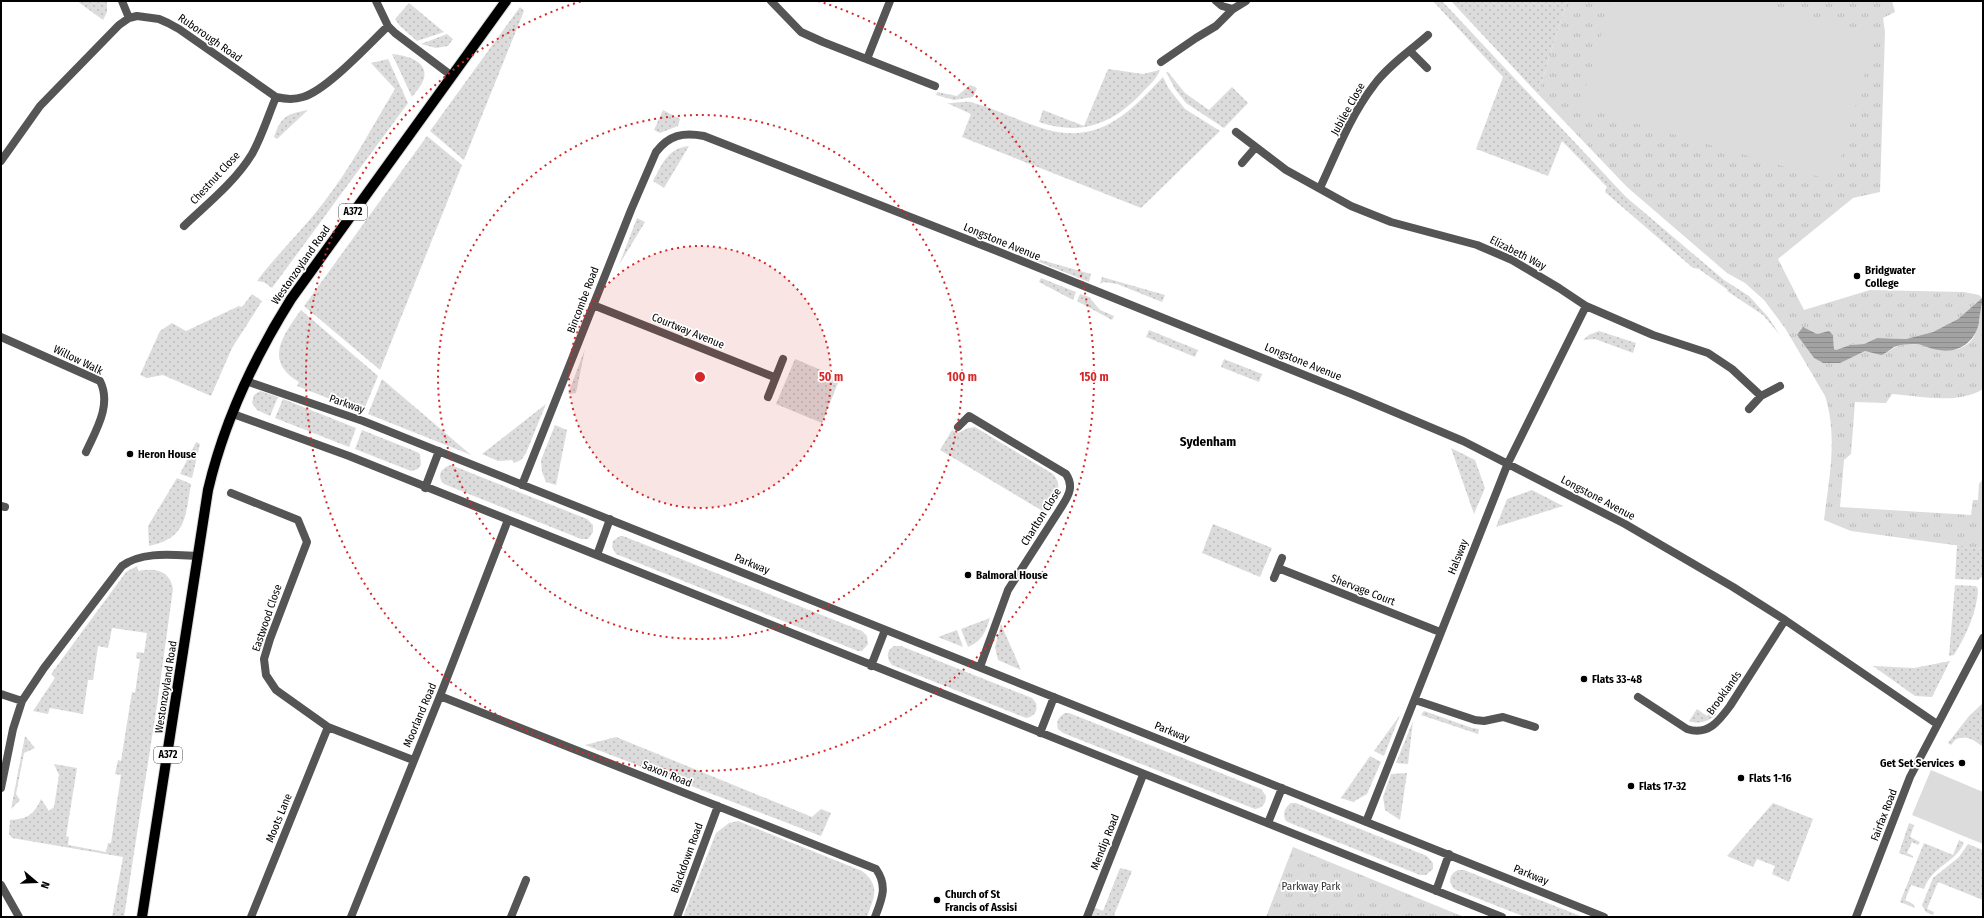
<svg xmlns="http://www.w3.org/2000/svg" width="1984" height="918" font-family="'Fira Sans Condensed',sans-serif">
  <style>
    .grass { fill: url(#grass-dots) }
    .park { fill: url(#park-tufts) }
    .pitch { fill: #dcdcdc }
    .water { fill: url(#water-rules) }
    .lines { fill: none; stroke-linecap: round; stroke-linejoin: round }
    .primary-casing { stroke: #dbdbdb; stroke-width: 12 }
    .minor { stroke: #555; stroke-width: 8 }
    .primary { stroke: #000; stroke-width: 10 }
    .ring { fill: none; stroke: #d62828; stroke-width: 2; stroke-dasharray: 2 4 }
    .poi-dot { fill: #000; stroke: #fff; stroke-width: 1.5 }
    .labels { text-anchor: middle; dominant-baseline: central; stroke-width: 3.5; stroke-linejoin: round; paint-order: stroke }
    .shield { fill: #fff; stroke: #4c4c4c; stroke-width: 1 }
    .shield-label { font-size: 10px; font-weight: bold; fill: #000 }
    .street-label { font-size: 11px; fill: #000; stroke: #fff }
    .poi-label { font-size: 11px; font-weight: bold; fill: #000; stroke: #fff; text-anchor: start }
    .park-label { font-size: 11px; fill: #333; stroke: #fff }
    .quarter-label { font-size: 13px; font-weight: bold; fill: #000; stroke: #fff }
    .centre { fill: #d62828; stroke: #fff; stroke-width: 2 }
    .ring-label { font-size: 12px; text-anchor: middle; font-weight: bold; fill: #d62828; stroke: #fff; stroke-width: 3.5; stroke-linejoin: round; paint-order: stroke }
  </style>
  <defs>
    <pattern id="grass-dots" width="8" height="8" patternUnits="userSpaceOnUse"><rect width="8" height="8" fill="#dcdcdc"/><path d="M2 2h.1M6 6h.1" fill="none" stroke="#bbb" stroke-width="1.8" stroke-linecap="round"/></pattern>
    <pattern id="park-tufts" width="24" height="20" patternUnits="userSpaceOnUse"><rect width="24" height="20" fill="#dcdcdc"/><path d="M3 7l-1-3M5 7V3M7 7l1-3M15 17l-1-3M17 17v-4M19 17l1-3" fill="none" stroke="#bbb"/></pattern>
    <pattern id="water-rules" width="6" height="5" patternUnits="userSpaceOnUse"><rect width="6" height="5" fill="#a3a3a3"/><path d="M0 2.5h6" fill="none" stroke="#8b8b8b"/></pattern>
  </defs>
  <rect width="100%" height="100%" fill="#fff"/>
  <path class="grass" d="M77 1H107V12L103 20Z
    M1433 1H1442L1626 197 1724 280 1749 296 1768 317 1780 335 1763 315 1727 291 1728 290 1699 269 1693 268 1605 192 1607 187 1562 141 1548 176 1476 149 1503 77Z
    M1451 1H1567L1538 94Z
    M409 3 444 32 417 41 400 26 395 19Z
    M520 7 524 11 464 160 430 131Z
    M447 34 453 39 448 46 436 48 421 44Z
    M392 54C405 55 431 61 423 81 421 86 416 92 412 97Z
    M388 59 408 103 272 288 264 282 257 281C277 254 303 230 324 202 351 167 372 127 395 89L371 63Z
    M1108 69 1143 74 1160 70C1157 79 1147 87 1141 94 1111 125 1080 136 1039 122L1043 110 1084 126Z
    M1166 72H1168L1185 93 1209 110 1232 87 1248 103 1224 128 1186 103 1175 89Z
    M1163 77 1169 89 1185 109 1220 131 1141 208 962 137 971 114 947 103C955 104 966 100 974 103 999 110 1023 123 1048 130 1101 144 1131 111 1163 77Z
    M970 85 977 88 973 97 954 100 936 95 937 92 957 96Z
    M308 110 277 139 274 137C281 116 287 114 308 110Z
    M663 110 680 119 678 126 660 133 654 130Z
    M427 136 462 165 380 370 304 306Z
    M689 146 664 188 653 181C662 164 668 148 689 146Z
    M637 218 645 222 619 265Z
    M1024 256H1027L1091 274 1089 282Z
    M1102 277 1165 295 1162 302 1117 284 1104 282 1100 284Z
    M1041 278 1076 292 1073 300 1039 282Z
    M252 294 262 301 232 348 211 396 163 375 147 378 140 375 160 331 172 323 186 331 239 306 242 307Z
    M1080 294 1089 297 1100 310 1114 316 1112 320 1077 301Z
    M301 310 378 376 363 412 297 386 299 382C263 361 283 335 301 310Z
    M1149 330 1198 350 1195 357 1146 337Z
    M1599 331 1636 343 1633 353 1595 339 1583 340 1589 335Z
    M585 349 576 393 568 394Z
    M795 359 840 378 822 423 776 404Z
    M1224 359 1262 374 1259 382 1221 367Z
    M382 379 471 455 368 414Z
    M260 391 278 397 270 416 257 410 252 403 254 395Z
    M283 399 356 428 349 447 275 418Z
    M546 404 526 453 521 460 514 463 512 460 498 461 482 454Z
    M555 425 567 430 556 485 546 482 542 472 541 460Z
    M975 427 1053 474C1065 488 1054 500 1046 513L940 450 952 430 958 433 968 428Z
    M362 430 417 452 420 454 421 465 418 469 411 471 355 449Z
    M196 442 200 444 192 478 180 474Z
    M1451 448 1475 460 1485 488 1474 514Z
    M451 465 587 519 593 525V532L588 539H581L444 484C436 476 441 468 451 465Z
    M177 478 191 484C185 517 187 538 149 546L148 526Z
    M1532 490 1563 506 1496 527 1507 499Z
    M1213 524 1272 548 1260 577 1202 553Z
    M620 536H623L862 631 867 636 868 644 862 651H858L616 554 612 547 613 541Z
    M1957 545 1983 549V576L1978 580 1955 579Z
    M137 566 138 571C154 568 170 570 173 589L157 705 124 917H112L123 857 12 838 9 834 10 820C27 819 34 815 41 799L49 811 54 807 59 775 54 764 77 768 66 836 69 837 68 845 106 852 108 843H111L121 775 115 774 118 760 121 761 132 692 135 693 140 659 136 658 137 652 144 653 147 633 112 628 108 648 98 646 93 680H88L83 714 50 708 48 714 33 711 55 678 51 674 126 572Z
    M1955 585 1976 586 1978 589C1977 613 1966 635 1954 655L1949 656Z
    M990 618C985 633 982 641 968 647L961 629Z
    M1001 624 1021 670 998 660 995 647Z
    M957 630 963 647 938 637Z
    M894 646H901L1032 698 1036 703C1038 711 1034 717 1026 718L892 665C886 658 886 651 894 646Z
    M1950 661 1932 697 1915 696 1873 666 1914 668Z
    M1983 703V747C1974 740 1966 734 1955 740L1951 745 1948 743 1969 716Z
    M1714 706 1716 715C1708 721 1700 725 1689 721L1697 709 1707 716Z
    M1424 711 1472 728 1479 729 1478 734 1421 715Z
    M1065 713H1069L1261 789 1266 796C1266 803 1263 808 1255 809L1063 733 1058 729C1056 722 1058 717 1065 713Z
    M1400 715 1384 756 1374 751Z
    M1413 721 1408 764 1396 763Z
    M25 736 35 748 24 753 16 794 20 800 11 809Z
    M616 737 812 817 821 809 831 813 821 836 585 745Z
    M1370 756 1381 762 1367 794 1353 802 1341 798Z
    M1407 773 1400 820 1385 810 1383 797 1391 774Z
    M1291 803H1296L1427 856 1433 863V869L1426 875H1420L1290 823 1286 821C1282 814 1285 807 1291 803Z
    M1773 803 1813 819 1789 882 1772 874 1775 866 1757 859 1753 867 1727 856Z
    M738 821 862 871C881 886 874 897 867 917H683L716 833 729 823Z
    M1909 823 1914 825 1910 837 1920 842 1918 845 1912 842 1907 853 1913 856V858L1899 853Z
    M1959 840 1964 843C1954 864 1933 865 1924 889L1911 885 1905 900 1913 904 1915 908 1900 902 1924 843 1953 855Z
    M1968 844 1983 850V900L1938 882 1927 909 1934 912 1933 915 1926 912 1922 905 1933 878 1959 857Z
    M1120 868 1132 871 1114 915 1118 917H1087L1091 906 1103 911Z
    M1458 870H1464L1583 917H1525L1454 889C1448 882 1449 874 1458 870Z"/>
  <path class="park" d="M1567 1H1892L1895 12 1883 18 1885 32 1880 192 1853 198 1778 259 1804 310 1870 290 1964 292 1979 295 1982 298 1958 319 1933 332 1906 339 1877 338 1864 344 1850 345 1836 350 1834 349 1833 335 1826 332 1817 334 1811 332 1797 335 1814 358 1823 363 1854 356 1865 351 1885 354C1916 327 1944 366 1970 342 1981 331 1975 315 1983 305V389C1958 405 1920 396 1892 394L1886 403 1855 402 1851 454 1844 460 1840 507 1971 515 1973 500H1978L1979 484 1983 479V549L1851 531 1824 520C1829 479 1838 436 1825 396L1785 328 1764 300 1745 283 1727 273 1627 187 1538 94Z
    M1293 847 1464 917H1266Z"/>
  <path class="pitch" d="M1611 1H1757L1876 35 1834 181 1580 107Z
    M1931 770 1983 792V844L1912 815Z"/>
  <path class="water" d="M1982 298C1983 303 1979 315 1979 322 1976 341 1959 354 1939 350 1929 349 1922 343 1912 344 1906 344 1899 345 1894 347 1889 350 1886 354 1881 355L1865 351 1840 363H1823L1814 358 1797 335 1803 327 1817 334 1829 331 1833 335 1834 349 1836 350 1850 345 1864 344 1877 338 1906 339 1933 332 1958 319Z"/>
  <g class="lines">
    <defs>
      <path id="primary" d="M142 917 208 490C224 422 254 358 291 299L506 1"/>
    </defs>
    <use href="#primary" class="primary-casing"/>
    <path class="minor" d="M122 1 129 18
      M376 1 388 26 395 33 452 76
      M771 1 801 32 823 42 935 86
      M1216 1 1222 6 1233 9
      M1410 51 1427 68
      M867 59 890 1
      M1161 62 1196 38 1216 26 1233 9 1246 1
      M1236 132 1286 170 1351 206 1391 222 1477 245 1512 260 1559 288 1586 306 1653 335 1708 353 1732 369 1761 396
      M1 161 40 106 119 25 129 18 137 16 159 19 168 23 179 29 276 97C284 99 294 100 303 97 327 90 369 44 388 26
      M1242 163 1255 148
      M1320 188C1336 154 1350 116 1374 85 1388 66 1410 51 1428 35
      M184 226C207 204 235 182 252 154 262 136 268 116 276 97
      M593 305 774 377
      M1 337 100 381C112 405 96 430 86 452
      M246 381 363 421 1604 917
      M768 397 783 359
      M1749 409 1761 396 1780 386
      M233 414 349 456 1502 917
      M958 427 969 416 1066 474C1074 486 1069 495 1062 506L1008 590 980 667
      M522 485 631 210 656 152C669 135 683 132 704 136L997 251 1354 395 1463 441 1625 524 1733 587 1785 620 1937 724
      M425 488 439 451
      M231 493 298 520 307 542 270 639 264 659 266 675 276 690 328 727 413 760
      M1 506 5 507
      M597 555 610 519
      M1278 568 1440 632
      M1274 578 1282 558
      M871 666 885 630
      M1 694 22 701
      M440 696 876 869C888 886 882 899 875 917
      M1638 697 1687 729C1708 736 1719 721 1730 706L1785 620
      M1415 700 1475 720 1484 721 1503 717 1535 727
      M1040 733 1054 697
      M1 788 13 729 22 701 44 668 122 566C142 551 173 555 197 556
      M1366 822 1508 463 1586 306
      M1268 823 1282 788
      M1 885 19 917
      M1436 891 1449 854
      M251 917 328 727
      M351 917 440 696 508 520
      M511 917 526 880
      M677 917 718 806
      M1087 917 1143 775
      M1856 917 1910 777 1983 638"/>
    <use href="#primary" class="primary"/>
  </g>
  <circle cx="700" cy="377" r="131" fill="#d62828" fill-opacity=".12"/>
  <g class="ring">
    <circle cx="700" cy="377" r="131"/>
    <circle cx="700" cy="377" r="262"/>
    <path d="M818 1A394 394 0 1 1 582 1"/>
  </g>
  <g class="poi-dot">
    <circle cx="1857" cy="276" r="4"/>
    <circle cx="130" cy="454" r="4"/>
    <circle cx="968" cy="575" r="4"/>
    <circle cx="1584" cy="679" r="4"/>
    <circle cx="1962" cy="763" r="4"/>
    <circle cx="1741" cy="778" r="4"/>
    <circle cx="1631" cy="786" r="4"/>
    <circle cx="937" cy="900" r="4"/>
  </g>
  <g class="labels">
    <g class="shield">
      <rect x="339" y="204" width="28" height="16" rx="3"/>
      <rect x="154" y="747" width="28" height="16" rx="3"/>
    </g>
    <g class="shield-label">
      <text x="353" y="212">A372</text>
      <text x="168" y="755">A372</text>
    </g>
    <g class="street-label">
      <text transform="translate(210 38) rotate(35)">Ruborough Road</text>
      <text transform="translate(1348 109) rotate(-61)">Jubilee Close</text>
      <text transform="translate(215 178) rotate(-47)">Chestnut Close</text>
      <text transform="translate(1002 242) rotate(22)">Longstone Avenue</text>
      <text transform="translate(1518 253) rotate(27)">Elizabeth Way</text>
      <text transform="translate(301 265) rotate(-55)">Westonzoyland Road</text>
      <text transform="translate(583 300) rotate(-69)">Bincombe Road</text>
      <text transform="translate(688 331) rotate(22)">Courtway Avenue</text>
      <text transform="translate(78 360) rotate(26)">Willow Walk</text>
      <text transform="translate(1303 362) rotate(22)">Longstone Avenue</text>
      <text transform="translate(347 404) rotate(19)">Parkway</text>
      <text transform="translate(1598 498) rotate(28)">Longstone Avenue</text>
      <text transform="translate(1041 517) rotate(-58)">Charlton Close</text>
      <text transform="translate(1458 557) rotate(-68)">Halsway</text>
      <text transform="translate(752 564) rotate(22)">Parkway</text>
      <text transform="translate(1363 590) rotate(21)">Shervage Court</text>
      <text transform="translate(267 618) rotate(-71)">Eastwood Close</text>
      <text transform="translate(166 687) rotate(-81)">Westonzoyland Road</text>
      <text transform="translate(1724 693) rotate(-54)">Brooklands</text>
      <text transform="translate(420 715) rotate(-67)">Moorland Road</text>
      <text transform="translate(1172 732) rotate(22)">Parkway</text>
      <text transform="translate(667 774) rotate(22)">Saxon Road</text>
      <text transform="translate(1884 815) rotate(-69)">Fairfax Road</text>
      <text transform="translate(279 818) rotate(-68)">Moots Lane</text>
      <text transform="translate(1105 842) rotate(-68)">Mendip Road</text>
      <text transform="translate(687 858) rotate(-70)">Blackdown Road</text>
      <text transform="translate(1531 875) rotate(22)">Parkway</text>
    </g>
    <g class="poi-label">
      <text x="1865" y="270">Bridgwater<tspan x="1865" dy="13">College</tspan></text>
      <text x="138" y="454">Heron House</text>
      <text x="976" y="575">Balmoral House</text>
      <text x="1592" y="679">Flats 33-48</text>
      <text x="1954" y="763" text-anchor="end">Get Set Services</text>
      <text x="1749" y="778">Flats 1-16</text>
      <text x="1639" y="786">Flats 17-32</text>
      <text x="945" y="894">Church of St<tspan x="945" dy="13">Francis of Assisi</tspan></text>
    </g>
    <g class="park-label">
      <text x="1311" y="886">Parkway Park</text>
    </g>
    <g class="quarter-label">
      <text x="1208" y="441">Sydenham</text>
    </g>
  </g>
  <circle cx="700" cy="377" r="6" class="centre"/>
  <g class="ring-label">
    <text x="831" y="381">50 m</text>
    <text x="962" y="381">100 m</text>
    <text x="1094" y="381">150 m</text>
  </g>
  <rect width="1984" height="918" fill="none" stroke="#000000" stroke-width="4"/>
  <g transform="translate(36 882) rotate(109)" stroke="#ffffff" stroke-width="3" paint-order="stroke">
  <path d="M0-3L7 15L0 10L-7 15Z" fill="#000000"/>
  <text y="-6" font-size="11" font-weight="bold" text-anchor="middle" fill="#000000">N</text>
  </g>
</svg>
